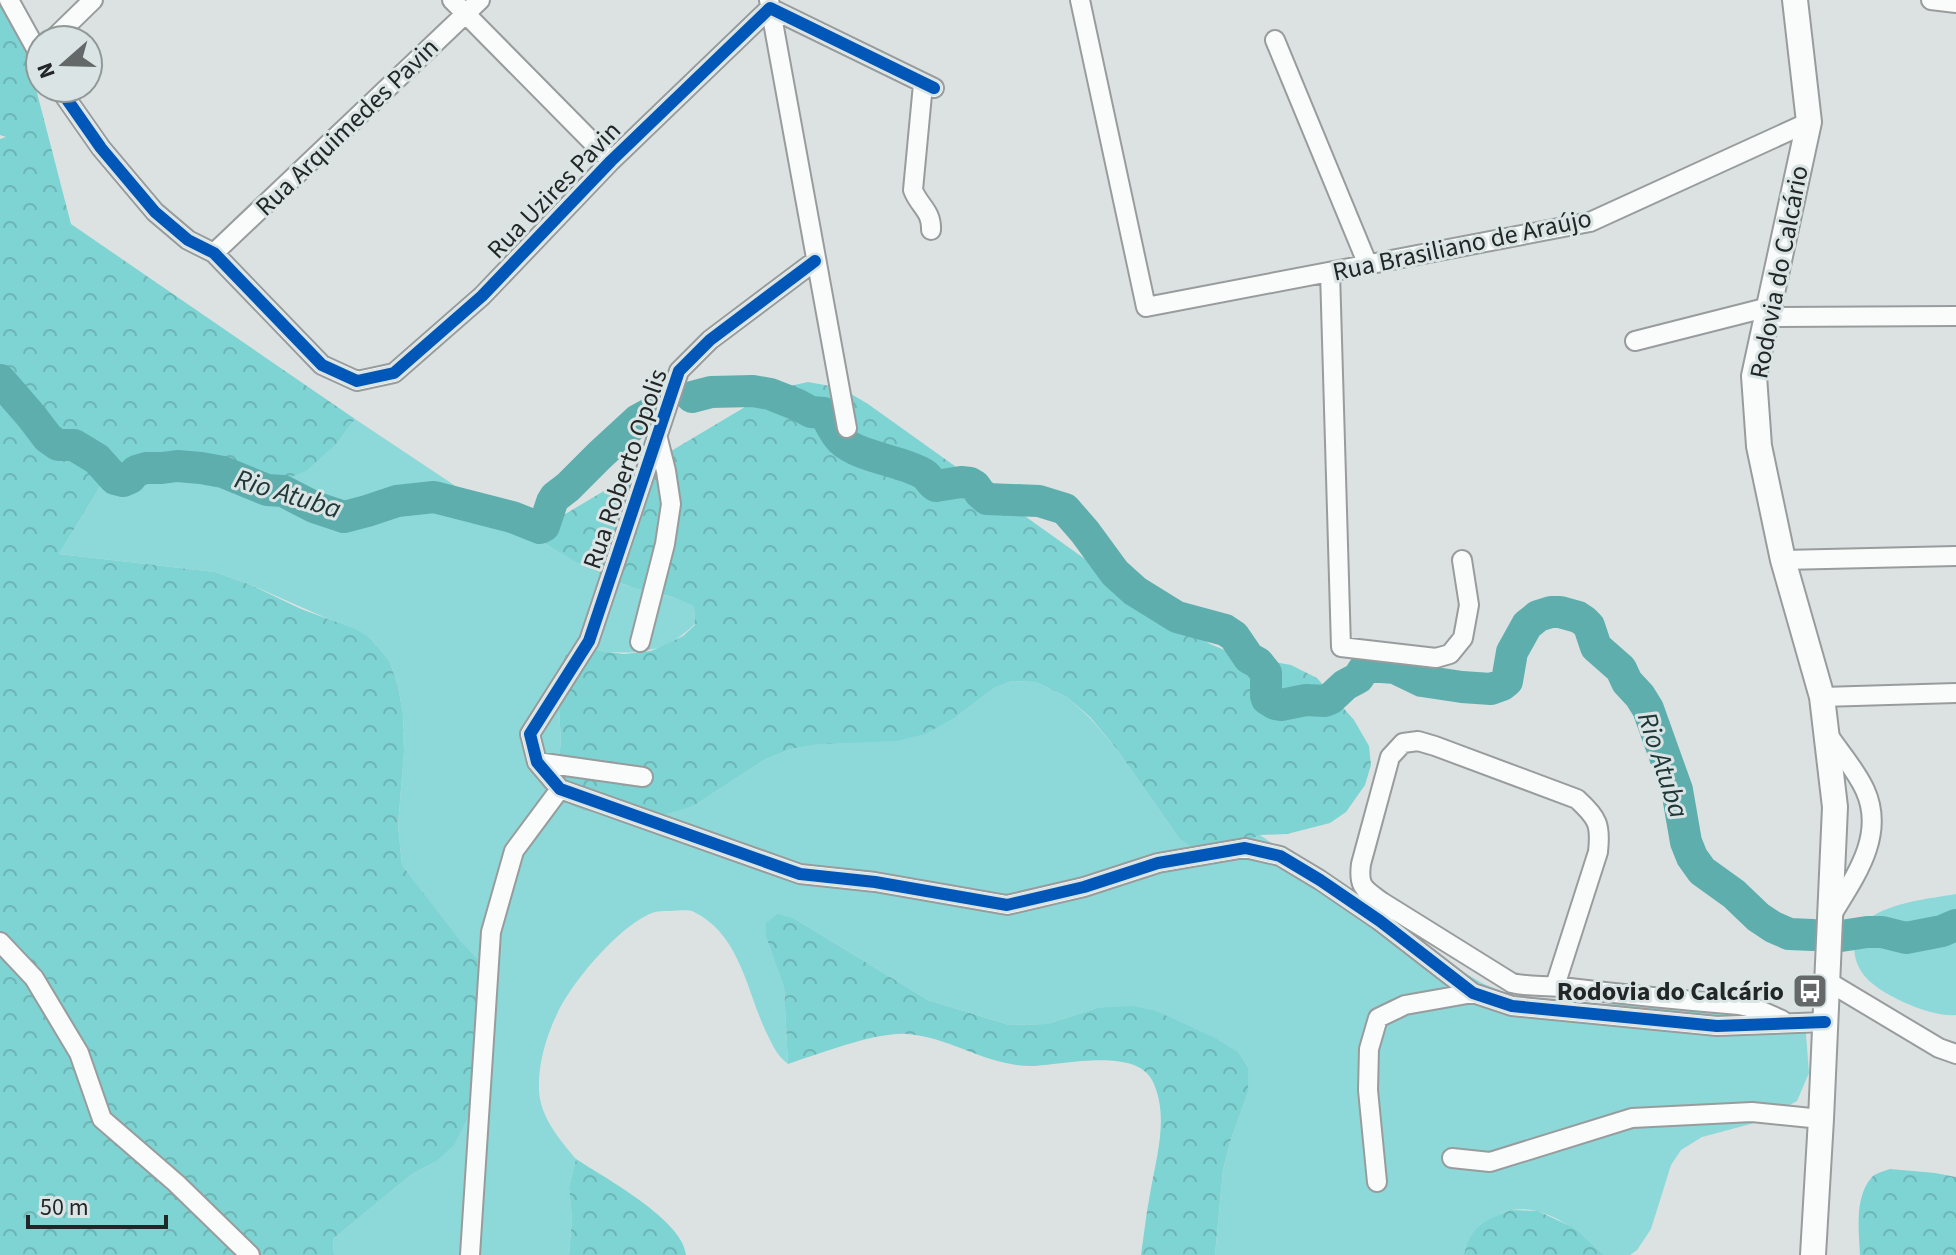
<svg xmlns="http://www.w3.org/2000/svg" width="1956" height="1255" font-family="'Source Sans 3',sans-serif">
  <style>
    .green { fill: #8dd9d9 }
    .forest { fill: url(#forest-crowns) }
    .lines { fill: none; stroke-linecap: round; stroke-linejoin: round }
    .river { stroke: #5faeae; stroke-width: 32 }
    .minor-casing { stroke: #989c9c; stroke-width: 22 }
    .major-casing { stroke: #989c9c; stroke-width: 28 }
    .minor { stroke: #fafbfb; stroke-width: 18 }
    .major { stroke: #fafbfb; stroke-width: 24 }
    .cycleway-casing { stroke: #dae4e4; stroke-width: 17 }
    .cycleway { stroke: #0057b8; stroke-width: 12 }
    .labels { text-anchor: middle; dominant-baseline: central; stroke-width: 6; stroke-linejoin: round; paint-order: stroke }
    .street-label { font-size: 26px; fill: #232626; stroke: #dae4e4 }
    .poi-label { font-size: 26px; font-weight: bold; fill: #232626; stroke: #dae4e4; text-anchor: end }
    .water-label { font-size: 28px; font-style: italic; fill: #203837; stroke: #dae4e4 }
  </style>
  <defs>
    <pattern id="forest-crowns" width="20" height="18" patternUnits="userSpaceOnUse" patternTransform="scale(2)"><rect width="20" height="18" fill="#7ed3d3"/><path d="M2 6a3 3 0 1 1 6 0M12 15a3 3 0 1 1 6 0" fill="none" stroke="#6db5b5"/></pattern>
  </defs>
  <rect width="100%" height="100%" fill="#dce2e2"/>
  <path class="green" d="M355 419 529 535 597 573 625 585 683 600 694 607 695 624C660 658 627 654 583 650L557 678 561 741 555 790 561 801 583 811 636 817 695 805 764 760 791 749 956 717 994 688 1012 681 1036 682 1067 697 1090 718 1116 748 1179 838 1221 852 1260 835 1456 968 1484 984 1513 996 1559 1004H1723L1784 1011 1806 1034 1809 1073 1797 1101 1762 1121 1702 1137 1681 1150 1671 1165 1651 1229 1637 1250 1630 1255H1604C1579 1232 1548 1204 1511 1210 1505 1211 1498 1215 1493 1218 1475 1225 1468 1236 1464 1255H1215L1223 1170 1230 1142 1248 1092V1067L1239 1053 1097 1008 1047 1024 1009 1025 928 1000 795 919 766 923V937L784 985 788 1064C779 1057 775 1050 770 1040 747 997 743 936 694 912 688 909 678 911 670 911 664 911 657 911 652 913 619 926 572 982 557 1014 546 1037 538 1064 539 1090 540 1117 560 1140 576 1159L569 1187 572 1218 569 1255H334L333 1239 412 1174 435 1162 476 957 461 943 402 865 398 825 404 752 403 714 398 686 389 660 369 637 251 585 215 572 59 554 101 485 286 479 338 442Z
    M1956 894V1015C1932 1018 1877 994 1863 974 1855 963 1853 951 1855 939 1856 931 1861 924 1868 919 1892 902 1927 899 1956 894Z"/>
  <path class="forest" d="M0 0H13L71 224 355 419 338 442 306 471 286 479 101 485 59 554 215 572 251 585 301 609 355 629 369 637 389 660 398 686 403 714 404 752 398 825 402 865 461 942 476 957 486 976 475 1086 468 1117 454 1145 435 1162 412 1174 333 1239 334 1255H0V139L6 137 0 135Z
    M808 382 841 388 868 404 1155 609 1210 644 1239 656 1291 665 1317 678 1354 720 1369 746 1371 765 1365 785 1346 812 1330 823 1287 834 1260 835 1221 852H1199L1179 838 1116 748 1090 717 1067 697 1036 682 1012 681 994 688 956 717 925 734 897 741 819 744 791 749 764 760 695 805 667 814 636 817 583 811 561 801 555 790 561 741 557 677 566 655 583 649 624 654 651 651 683 636 695 625 694 607C673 593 646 593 623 584 590 572 560 552 530 535L745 407 781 388Z
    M778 914 795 919 928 1000 1009 1025 1047 1024 1097 1008 1132 1006 1156 1011 1215 1038 1239 1053 1248 1067V1092L1230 1142 1223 1170 1215 1255H1141C1144 1235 1146 1214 1150 1194 1156 1158 1170 1115 1152 1080 1135 1047 1062 1065 1031 1066 987 1066 950 1037 907 1034 875 1032 819 1054 788 1064L784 986 766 937V923Z
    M576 1159C605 1178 683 1220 686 1255H569L572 1218 569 1187Z
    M1890 1169 1935 1173 1956 1177V1255H1860C1859 1231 1854 1197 1872 1177 1876 1173 1885 1171 1890 1169Z
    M1510 1210 1538 1211 1574 1228 1604 1255H1464C1470 1225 1484 1221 1510 1210Z"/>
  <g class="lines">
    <path class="river" d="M0 380 32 417 48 438 58 445H74L97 459 115 479 123 481 130 478 136 471 146 468H162L177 466 201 468 223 472 267 490 283 491 314 507 344 517 367 511 397 501 434 497 512 517 540 528 544 526 552 502 555 497 568 487 600 455 638 420 660 408
      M692 397 711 392 753 391 770 394 798 405 811 412 824 413C830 422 833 432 841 440 860 458 900 460 922 473 929 476 929 482 936 486L961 482 970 483 975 486 980 493 987 499 1039 501 1065 509 1085 532 1115 573 1135 591 1177 617 1225 630 1234 636 1249 658 1258 663 1266 673V696L1267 699 1275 704 1281 705 1306 700 1325 701 1330 699 1345 685 1358 678 1368 663 1369 666 1395 668 1422 681 1462 687 1491 689 1502 685 1507 681 1512 652 1527 625 1538 616 1551 612H1560L1578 617 1584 621 1589 626 1596 647 1621 669 1627 682 1640 696 1648 709 1677 790 1686 842 1692 857 1702 871 1734 894 1758 917 1773 927 1789 934 1813 935
      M1841 936 1867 932H1882L1906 938 1942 931 1956 925"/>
    <defs>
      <path id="minor" d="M9 0 40 56
        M452 0 611 161
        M769 0 847 428
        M1080 0 1146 307 1590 222 1809 122
        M1931 0 1956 3
        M52 40 93 0
        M1275 40 1368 265
        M923 84 913 190C919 206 932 211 931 230
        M59 88 101 148 155 212 188 240 214 253 322 365 357 381 394 373 482 296 611 161 770 8 934 88
        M214 253 480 0
        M815 261 710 340 679 371 589 641 530 734 537 762 560 789 800 874 875 882 1007 905 1084 887 1158 863 1245 848 1280 856 1320 880 1380 921 1473 993 1512 1006 1717 1026 1825 1022
        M1330 272 1341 647 1436 658 1450 654 1463 638 1469 605 1462 560
        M1767 317 1956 316
        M1635 341 1769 307
        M1783 560 1956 556
        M640 642 665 544 671 504 666 471 657 435
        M1822 697 1956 693
        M1827 733C1839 751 1856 770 1865 790 1886 836 1854 878 1831 916
        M537 762 643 777
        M0 942 34 978 79 1053 102 1119 176 1183 250 1255
        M1827 981 1939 1048 1956 1054
        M1555 986 1598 852C1601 825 1598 818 1577 799L1435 746 1418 741 1403 743 1390 757 1361 864C1358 887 1364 889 1382 902L1512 983C1528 987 1544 985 1561 987 1620 994 1679 1000 1739 1005L1757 1009 1782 1020
        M1452 1158 1490 1162 1632 1118 1752 1112 1821 1119
        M1377 1182 1368 1090 1369 1049 1378 1018 1405 1005 1473 993
        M470 1255 491 932 514 851 560 789"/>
      <path id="major" d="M1795 0 1809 122 1754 376 1759 446 1783 560 1822 697 1835 807 1821 1119 1813 1255"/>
    </defs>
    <use href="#minor" class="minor-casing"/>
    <use href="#major" class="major-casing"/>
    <use href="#minor" class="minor"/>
    <use href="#major" class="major"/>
    <defs>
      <path id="cycleway" d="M59 88 101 148 155 212 188 240 214 253 322 365 357 381 394 373 482 296 611 161 770 8 934 88
        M815 261 710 340 679 371 589 641 530 734 537 762 560 789 800 874 875 882 1007 905 1084 887 1158 863 1245 848 1280 856 1320 880 1380 921 1473 993 1512 1006 1717 1026 1825 1022"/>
    </defs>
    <use href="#cycleway" class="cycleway-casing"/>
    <use href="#cycleway" class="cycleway"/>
  </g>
  <defs>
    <symbol id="bus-square" viewBox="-11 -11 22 22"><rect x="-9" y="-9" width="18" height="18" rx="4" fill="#646868" stroke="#dae4e4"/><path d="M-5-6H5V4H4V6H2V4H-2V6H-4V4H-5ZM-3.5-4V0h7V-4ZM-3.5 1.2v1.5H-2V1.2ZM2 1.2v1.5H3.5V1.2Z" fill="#fff"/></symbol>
  </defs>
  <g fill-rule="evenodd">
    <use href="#bus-square" x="1790" y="971" width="40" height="40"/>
  </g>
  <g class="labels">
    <g class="street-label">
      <text transform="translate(347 127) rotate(-44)">Rua Arquimedes Pavin</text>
      <text transform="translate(554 190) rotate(-46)">Rua Uzires Pavin</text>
      <text transform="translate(1462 245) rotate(-12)">Rua Brasiliano de Araújo</text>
      <text transform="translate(1779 272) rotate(-79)">Rodovia do Calcário</text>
      <text transform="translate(625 469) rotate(-71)">Rua Roberto Opolis</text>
    </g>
    <g class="poi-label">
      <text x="1784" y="991">Rodovia do Calcário</text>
    </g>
    <g class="water-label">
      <text transform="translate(288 494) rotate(17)">Rio Atuba</text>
      <text transform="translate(1663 765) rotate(72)">Rio Atuba</text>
    </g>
  </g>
  <g transform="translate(64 64) rotate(250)"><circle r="38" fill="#dae4e4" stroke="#919898" stroke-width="2"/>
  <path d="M0-6L14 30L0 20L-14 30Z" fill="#646868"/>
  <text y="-12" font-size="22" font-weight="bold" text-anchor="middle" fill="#232626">N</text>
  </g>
  <path d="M28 1215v12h138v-12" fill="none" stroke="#232626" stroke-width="4"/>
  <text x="40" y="1215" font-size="24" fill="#232626" stroke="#dae4e4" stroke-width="6" paint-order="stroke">50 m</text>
</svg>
